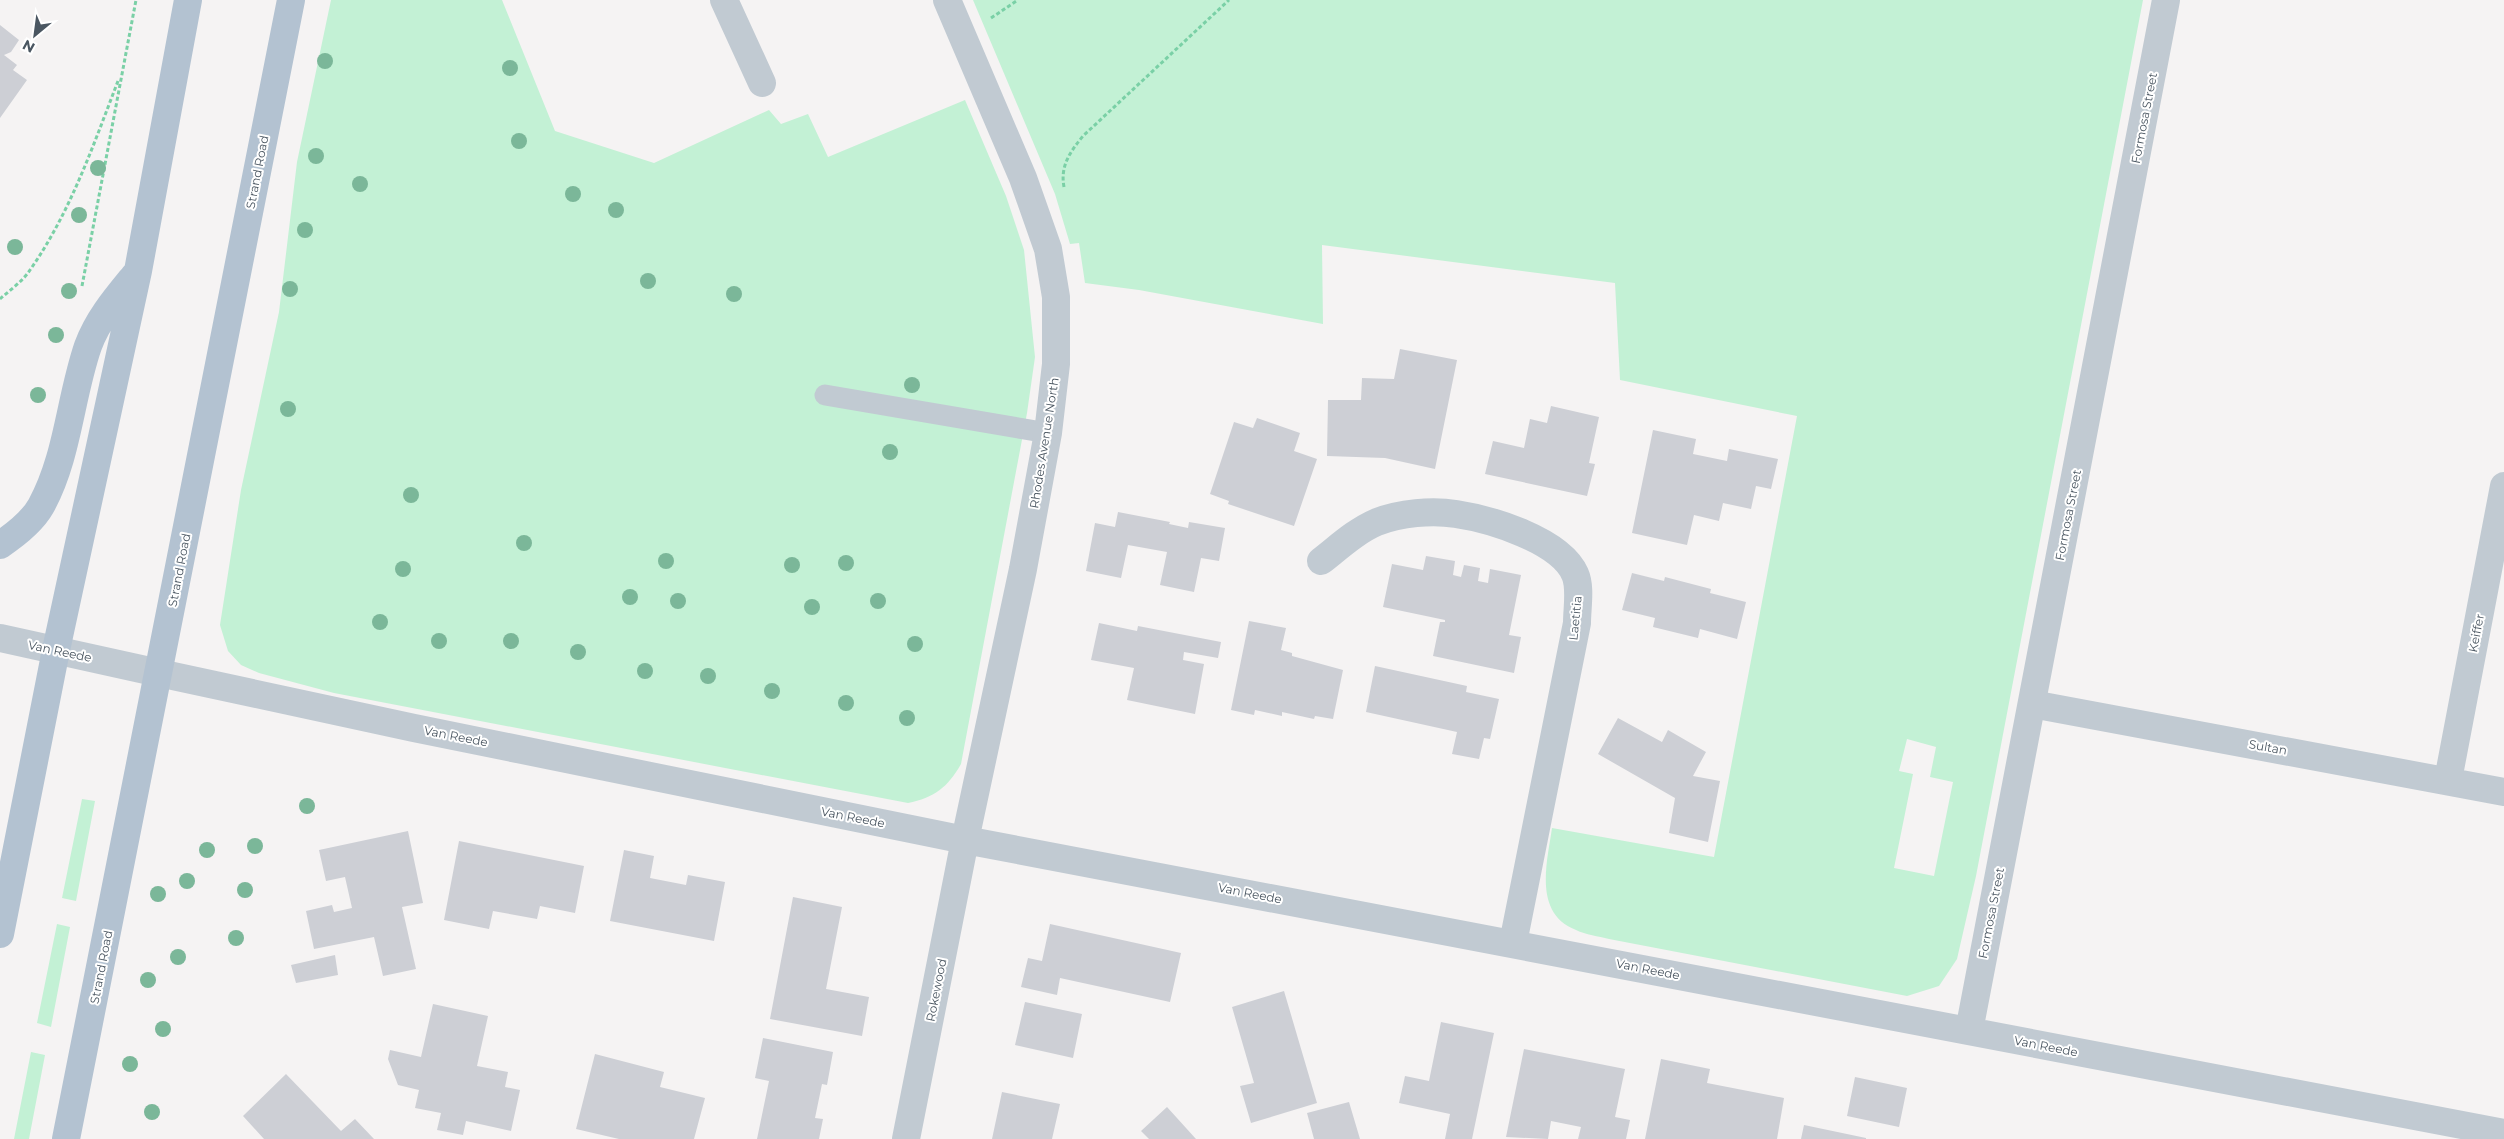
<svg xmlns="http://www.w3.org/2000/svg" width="2504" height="1139" font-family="Montserrat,sans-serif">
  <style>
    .green { fill: #c3f1d5; fill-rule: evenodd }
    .building { fill: #cdcfd5 }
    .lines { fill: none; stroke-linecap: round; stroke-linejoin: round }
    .path { stroke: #7ad0a6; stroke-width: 3; stroke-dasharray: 4 2.5; stroke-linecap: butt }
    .service { stroke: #c1cad2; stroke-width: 21 }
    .minor { stroke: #c1cad2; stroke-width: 28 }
    .tertiary { stroke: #c1cad2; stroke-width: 28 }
    .primary { stroke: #b3c2d1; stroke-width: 28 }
    .tree { fill: #7bb799 }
    .labels { text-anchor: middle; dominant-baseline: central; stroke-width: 4; stroke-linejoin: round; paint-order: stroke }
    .street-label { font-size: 12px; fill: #4a5661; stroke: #fff }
  </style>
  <rect width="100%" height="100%" fill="#f5f3f3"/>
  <path class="green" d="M331 0H502L555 131 654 163 769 110 781 124 808 114 828 157 965 100 1006 196 1024 250 1035 357 1027 413 961 764C948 787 934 798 908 803L334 693 259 673 241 665 228 651 220 625 241 490 279 312 297 162Z
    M973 0H2143L1976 876 1957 959 1939 986 1907 996 1609 939C1598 936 1586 935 1576 930 1533 913 1547 863 1552 828L1714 857 1797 416 1620 380 1615 283 1322 245 1323 324 1139 290 1085 283 1079 243 1070 244 1055 194ZM1907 739 1936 747 1930 777 1953 782 1934 876 1894 868 1913 774 1899 771Z
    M82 799 95 801 76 901 62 898Z
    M57 924 70 927 51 1027 37 1023Z
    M31 1052 45 1055 29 1139H14Z"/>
  <path class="building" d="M0 25 19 40 11 52 4 55 17 65 13 70 27 80 0 118Z
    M1400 349 1457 360 1435 469 1385 458 1327 456 1328 400H1361L1362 378 1394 379Z
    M1551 406 1599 417 1589 463 1595 464 1587 496 1485 474 1493 441 1524 448 1530 419 1547 423Z
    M1257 418 1300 433 1294 451 1317 459 1294 526 1228 504 1229 501 1210 494 1234 422 1253 428Z
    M1653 430 1696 439 1693 454 1727 461 1729 449 1778 459 1771 489 1756 486 1751 509 1723 503 1719 521 1694 515 1687 545 1632 533Z
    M1118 512 1170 522 1169 524 1188 528 1189 522 1225 528 1219 561 1201 558 1194 592 1160 585 1167 552 1128 545 1121 578 1086 571 1095 523 1115 527Z
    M1426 556 1455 561 1453 575 1461 577 1464 565 1480 568 1478 581 1488 583 1490 569 1521 575 1509 635 1521 637 1514 673 1433 656 1440 622H1445V620L1383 607 1392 564 1423 570Z
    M1632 573 1664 581 1665 577 1711 589 1710 593 1746 602 1737 639 1700 629 1698 638 1653 627 1655 618 1622 610Z
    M1249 621 1286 628 1281 650 1292 653V656L1343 670 1333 719 1315 716 1314 719 1282 712V716L1255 710 1254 715 1231 710Z
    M1099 623 1137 631 1138 626 1221 642 1218 658 1184 652 1183 660 1204 664 1195 714 1127 700 1134 668 1091 660Z
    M1375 666 1467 686 1466 692 1499 699 1490 739 1484 738 1479 759 1452 754 1457 732 1366 712Z
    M1618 718 1662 742 1668 730 1706 752 1693 776 1720 781 1708 842 1669 833 1675 798 1598 754Z
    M408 831 423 903 402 907 416 969 383 976 374 937 314 949 306 911 332 905 334 912 352 908 345 877 326 881 319 850Z
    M459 841 584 866 575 913 540 906 537 919 493 911 489 929 444 920Z
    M624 850 654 856 650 878 686 885 688 875 725 882 714 941 610 921Z
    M793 897 842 907 826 989 869 997 862 1036 770 1019Z
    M1050 924 1181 953 1170 1002 1060 978 1057 995 1021 987 1028 958 1042 961Z
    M335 955 338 975 296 983 291 965Z
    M1284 991 1317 1103 1251 1123 1240 1086 1254 1083 1232 1007Z
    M1025 1002 1082 1014 1073 1058 1015 1045Z
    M433 1004 488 1016 477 1066 508 1072 505 1087 520 1090 511 1131 466 1121 463 1135 437 1130 441 1113 415 1108 419 1090 398 1085 388 1059 390 1050 421 1057Z
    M1441 1022 1494 1033 1472 1139H1445L1450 1114 1399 1103 1405 1076 1429 1081Z
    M763 1038 833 1052 827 1085 822 1084 815 1118 823 1119 819 1139H757L769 1081 755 1078Z
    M1524 1049 1625 1069 1615 1117 1630 1120 1626 1139H1578L1581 1127 1551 1121 1548 1139 1506 1137Z
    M595 1054 664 1072 660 1087 705 1098 694 1139H619L576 1129Z
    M1661 1059 1710 1069 1707 1083 1784 1098 1777 1139H1645Z
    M286 1074 341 1131 355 1119 374 1139H264L243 1116Z
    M1855 1077 1907 1088 1899 1127 1847 1116Z
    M1002 1092 1060 1104 1052 1139H992Z
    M1349 1102 1360 1139H1314L1307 1113Z
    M1167 1107 1196 1139H1149L1141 1131Z
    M1804 1125 1866 1138V1139H1801Z"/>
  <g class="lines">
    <path class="path" d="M991 18 1018 0
      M1064 187C1060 166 1070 152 1083 136L1229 0
      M82 286 136 0
      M0 299C10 290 23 281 30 270 70 213 93 146 118 81"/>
    <path class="service" d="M825 395 1048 433"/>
    <path class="minor" d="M724 0 762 83
      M1321 561C1339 547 1356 531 1377 522 1400 513 1432 510 1456 514 1490 519 1560 540 1575 574 1581 587 1577 608 1577 623L1513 943
      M159 673 414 728 965 840 2504 1133
      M2032 704 2504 792
      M2448 780 2504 486
      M1969 1031 2166 0
      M906 1139 965 840 1023 569 1048 433 1056 364V297L1048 249 1023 178 947 0"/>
    <path class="tertiary" d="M0 638 159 673"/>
    <path class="primary" d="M0 545C15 535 32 522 41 506 68 457 70 398 88 346 98 319 116 298 134 276
      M0 934 56 650 138 271 188 0
      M66 1139 291 0"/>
  </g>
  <g class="tree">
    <circle cx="325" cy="61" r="8"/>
    <circle cx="510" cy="68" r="8"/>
    <circle cx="519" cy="141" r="8"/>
    <circle cx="316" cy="156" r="8"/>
    <circle cx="98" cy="168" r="8"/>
    <circle cx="360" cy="184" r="8"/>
    <circle cx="573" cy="194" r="8"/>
    <circle cx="616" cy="210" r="8"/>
    <circle cx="79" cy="215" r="8"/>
    <circle cx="305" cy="230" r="8"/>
    <circle cx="15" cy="247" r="8"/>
    <circle cx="648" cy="281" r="8"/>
    <circle cx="290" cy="289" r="8"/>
    <circle cx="69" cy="291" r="8"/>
    <circle cx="734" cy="294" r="8"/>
    <circle cx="56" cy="335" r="8"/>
    <circle cx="912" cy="385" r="8"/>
    <circle cx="38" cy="395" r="8"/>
    <circle cx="288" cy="409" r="8"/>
    <circle cx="890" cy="452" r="8"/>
    <circle cx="411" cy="495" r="8"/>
    <circle cx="524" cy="543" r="8"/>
    <circle cx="666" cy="561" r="8"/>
    <circle cx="846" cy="563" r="8"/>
    <circle cx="792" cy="565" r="8"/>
    <circle cx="403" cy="569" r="8"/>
    <circle cx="630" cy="597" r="8"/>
    <circle cx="678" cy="601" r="8"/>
    <circle cx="878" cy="601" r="8"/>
    <circle cx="812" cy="607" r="8"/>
    <circle cx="380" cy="622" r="8"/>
    <circle cx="439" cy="641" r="8"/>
    <circle cx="511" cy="641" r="8"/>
    <circle cx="915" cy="644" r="8"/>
    <circle cx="578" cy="652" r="8"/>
    <circle cx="645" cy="671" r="8"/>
    <circle cx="708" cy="676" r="8"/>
    <circle cx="772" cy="691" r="8"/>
    <circle cx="846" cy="703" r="8"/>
    <circle cx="907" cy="718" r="8"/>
    <circle cx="307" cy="806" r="8"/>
    <circle cx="255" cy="846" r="8"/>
    <circle cx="207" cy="850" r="8"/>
    <circle cx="187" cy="881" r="8"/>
    <circle cx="245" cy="890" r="8"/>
    <circle cx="158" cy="894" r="8"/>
    <circle cx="236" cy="938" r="8"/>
    <circle cx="178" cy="957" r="8"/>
    <circle cx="148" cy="980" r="8"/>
    <circle cx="163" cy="1029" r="8"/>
    <circle cx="130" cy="1064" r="8"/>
    <circle cx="152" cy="1112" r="8"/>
  </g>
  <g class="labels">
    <g class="street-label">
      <text transform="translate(2144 118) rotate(-79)">Formosa Street</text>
      <text transform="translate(257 172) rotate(-79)">Strand Road</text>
      <text transform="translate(1044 443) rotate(-81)">Rhodes Avenue North</text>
      <text transform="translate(2068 515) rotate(-79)">Formosa Street</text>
      <text transform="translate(179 570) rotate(-79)">Strand Road</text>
      <text transform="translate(1575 618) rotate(-84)">Laetitia</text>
      <text transform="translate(2476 633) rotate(-79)">Keiffer</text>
      <text transform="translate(60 651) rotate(12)">Van Reede</text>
      <text transform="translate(456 736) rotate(11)">Van Reede</text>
      <text transform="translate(2268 747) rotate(10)">Sultan</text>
      <text transform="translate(853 817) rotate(11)">Van Reede</text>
      <text transform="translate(1250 893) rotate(11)">Van Reede</text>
      <text transform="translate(1991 913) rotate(-79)">Formosa Street</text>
      <text transform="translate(101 967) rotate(-79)">Strand Road</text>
      <text transform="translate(1648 969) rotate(11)">Van Reede</text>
      <text transform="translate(936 990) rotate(-79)">Rokewood</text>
      <text transform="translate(2046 1046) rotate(11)">Van Reede</text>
    </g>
  </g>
  <g transform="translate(35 35) rotate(209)" stroke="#ffffff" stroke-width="4" paint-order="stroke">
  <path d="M0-4L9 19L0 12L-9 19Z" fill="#4a5661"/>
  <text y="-8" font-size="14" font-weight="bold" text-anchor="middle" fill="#4a5661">N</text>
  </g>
</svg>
